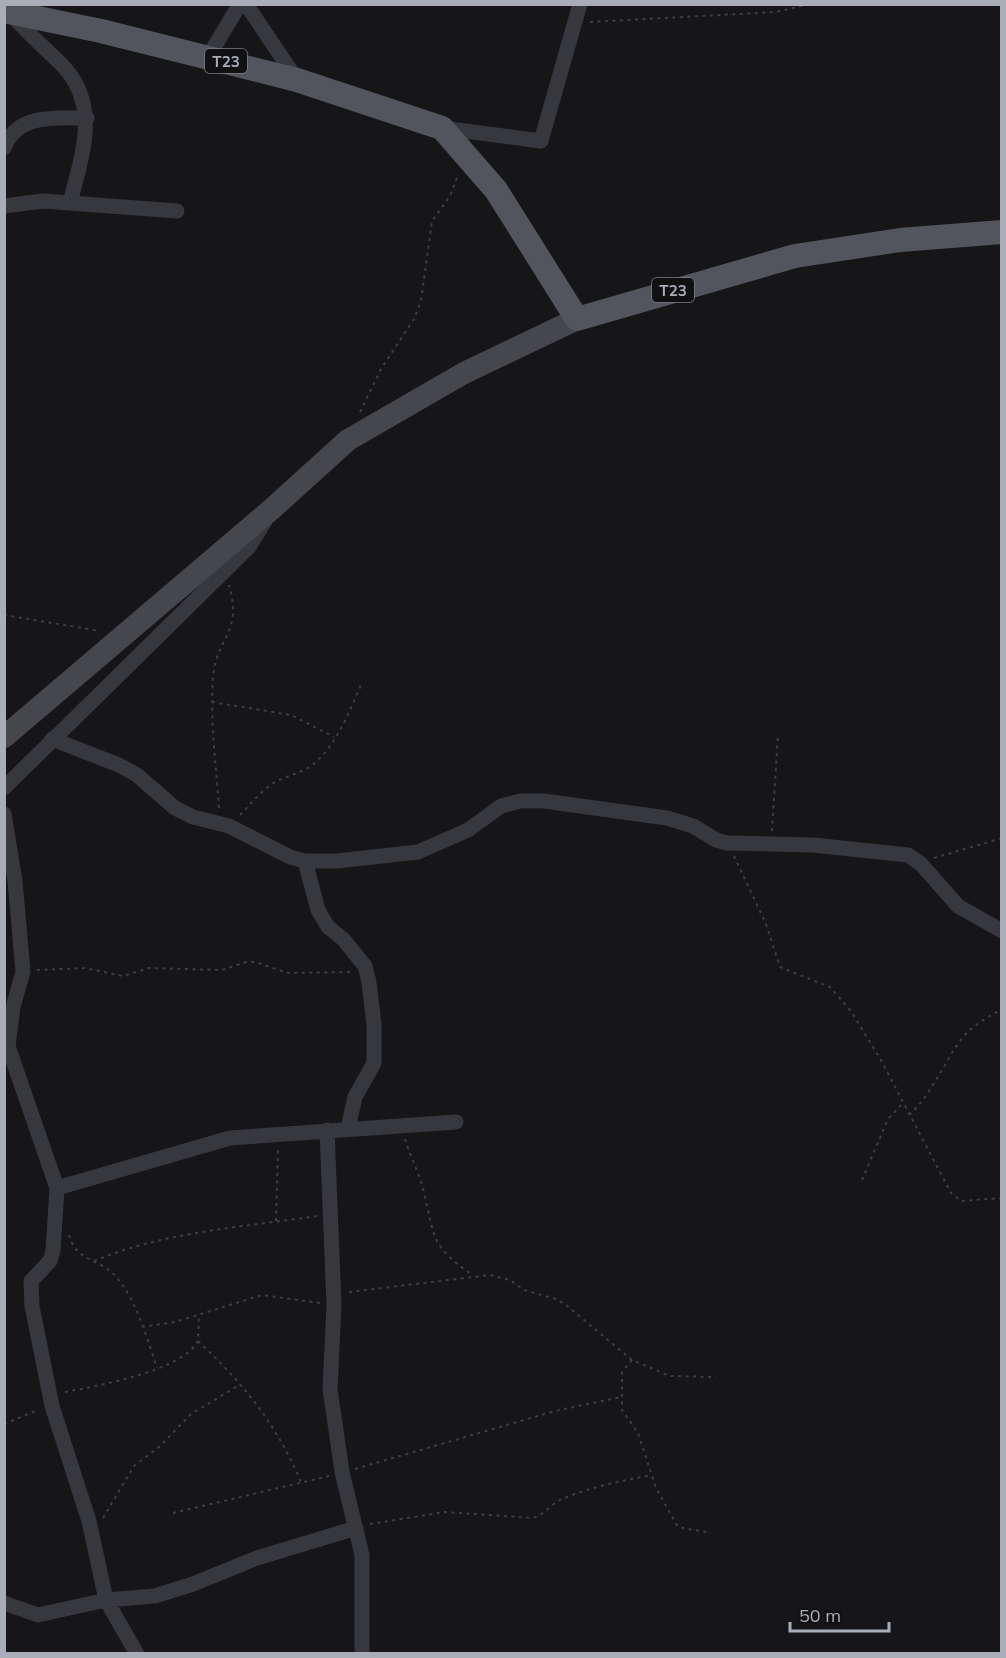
<svg xmlns="http://www.w3.org/2000/svg" width="1006" height="1658" font-family="Mulish,sans-serif">
  <style>
    .lines { fill: none; stroke-linecap: round; stroke-linejoin: round }
    .path { stroke: #3d3f44; stroke-width: 2; stroke-dasharray: 3 4.5; stroke-linecap: butt }
    .minor { stroke: #37383d; stroke-width: 15 }
    .secondary { stroke: #45474d; stroke-width: 22 }
    .primary { stroke: #53555c; stroke-width: 24 }
    .labels { text-anchor: middle; dominant-baseline: central; stroke-width: 6; stroke-linejoin: round; paint-order: stroke }
    .shield { fill: #111113; stroke: #7b7e86; stroke-width: 1.5 }
    .shield-label { font-size: 15px; font-weight: bold; fill: #a8adb8 }
  </style>
  <rect width="100%" height="100%" fill="#161618"/>
  <g class="lines">
    <path class="path" d="M590 22 776 12 809 4
      M360 412 381 369 414 319 421 301 432 221 450 196 458 175
      M4 615 100 631
      M212 702 291 715 334 737
      M219 808C216 765 210 721 213 678 216 636 243 635 229 585
      M240 815C251 804 263 788 277 781 292 774 306 772 318 760 339 740 350 709 362 683
      M772 831 778 734
      M734 856 766 924 780 967 830 987 851 1011 882 1062 951 1193 961 1201 1002 1198
      M934 858 1002 838
      M37 970 85 968 123 976 149 968 222 970 246 962H255L288 973 352 972
      M909 1115C933 1093 943 1063 963 1037 973 1025 988 1017 1002 1009
      M405 1139C410 1157 420 1174 424 1193 435 1238 430 1245 471 1274
      M862 1180 888 1119 902 1104
      M276 1221 278 1149
      M69 1235C77 1264 101 1257 118 1279 138 1304 147 1339 157 1368
      M94 1261C163 1232 243 1227 317 1216
      M349 1292 490 1275 510 1280 524 1290 556 1299 566 1305 632 1360 670 1376 716 1377
      M142 1327 175 1322 262 1295 320 1303
      M198 1341C243 1383 279 1427 302 1485
      M632 1360 622 1372V1410L638 1433 656 1488 678 1527 711 1533
      M65 1392C97 1386 182 1371 198 1341L199 1316
      M4 1424 38 1410
      M355 1469 555 1411 621 1397
      M173 1513 329 1476
      M103 1518 134 1466 159 1447 191 1414 241 1384
      M370 1524 445 1512 532 1518C543 1516 550 1505 560 1500 589 1487 621 1481 652 1475"/>
    <path class="minor" d="M246 4 297 80
      M10 13C26 32 44 47 62 65 101 105 82 155 70 203
      M208 57 240 4
      M442 128 541 141 580 4
      M4 148C17 113 57 118 87 118
      M4 206 43 201 177 211
      M52 739 119 765 137 775 175 808 193 817 229 826 290 857 305 861H337L418 852 468 830 501 806 520 801H544L667 818 693 826 716 840 727 843 813 845 908 855 921 864 958 906 1002 931
      M4 788 249 547 265 521
      M4 814 15 881 23 972 13 1007 8 1046 57 1188 53 1251 50 1261 31 1281 32 1306 52 1406 89 1521 106 1600 137 1654
      M305 861 318 910 328 927 343 939 365 966 369 982 374 1024V1063L355 1097 348 1128
      M327 1130 334 1305 330 1389 342 1472 362 1555V1654
      M57 1188 230 1138 456 1122
      M4 1603 38 1615 106 1600 155 1596 193 1584 257 1558 356 1528"/>
    <path class="secondary" d="M4 737 273 508 348 440 464 373 577 319"/>
    <path class="primary" d="M4 11 101 31 297 80 442 128 496 190 577 319 795 256 900 240 1002 232"/>
  </g>
  <g class="labels">
    <g class="shield">
      <rect x="205" y="49" width="42" height="24" rx="4.5"/>
      <rect x="652" y="278" width="42" height="24" rx="4.5"/>
    </g>
    <g class="shield-label">
      <text x="226" y="61">T23</text>
      <text x="673" y="290">T23</text>
    </g>
  </g>
  <rect width="1006" height="1658" fill="none" stroke="#a8adb8" stroke-width="12"/>
  <path d="M790 1622v9h99v-9" fill="none" stroke="#a8adb8" stroke-width="3"/>
  <text x="799" y="1622" font-size="18" fill="#a8adb8" stroke="#111113" stroke-width="4.5" paint-order="stroke">50 m</text>
</svg>
